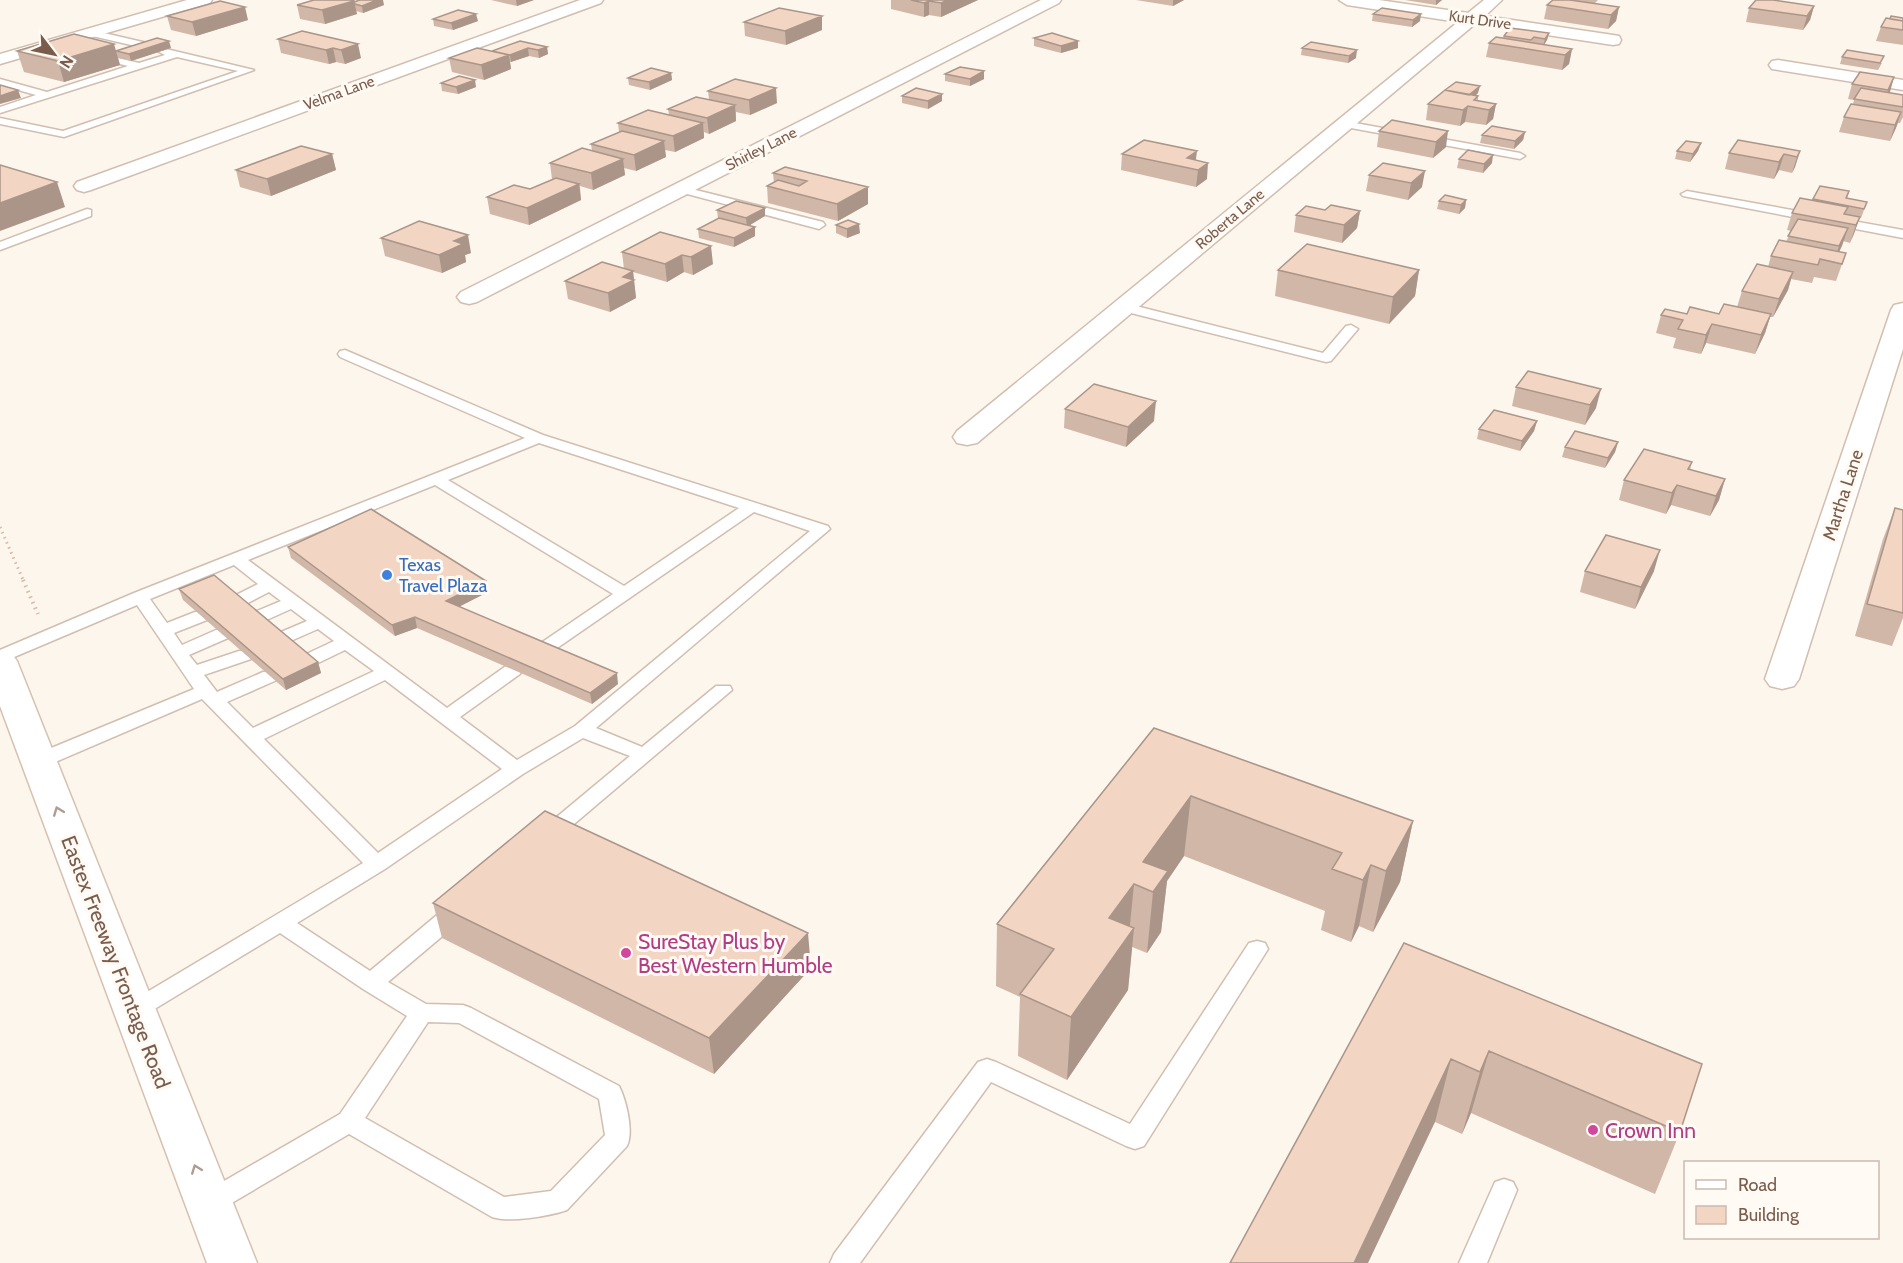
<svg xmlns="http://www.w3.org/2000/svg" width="1903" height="1263" font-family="Cabin,sans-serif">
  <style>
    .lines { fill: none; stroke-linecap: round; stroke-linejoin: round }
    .service-casing { stroke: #d1beb0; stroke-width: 3 }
    .minor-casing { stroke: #d1beb0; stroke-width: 3 }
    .secondary-casing { stroke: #d6c0b0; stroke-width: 3 }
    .path-far1 { stroke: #d9b8a5; stroke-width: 3; stroke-dasharray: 1.5 4; stroke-linecap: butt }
    .path { stroke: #d9b8a5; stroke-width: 4; stroke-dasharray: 1.5 4.5; stroke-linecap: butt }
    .service { fill: #fff; fill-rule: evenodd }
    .minor { fill: #fff; fill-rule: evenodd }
    .secondary { fill: #fff; fill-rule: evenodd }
    .wall { fill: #d1b7a8 }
    .shaded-wall { fill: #aa9588 }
    .building { fill: #f3d5c3; stroke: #aa9588; stroke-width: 1.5 }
    .oneway { stroke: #af9d94 }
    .shop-dot { fill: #3f7fe0; stroke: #fffaf3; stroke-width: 2 }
    .hotel-dot { fill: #d1479c; stroke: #fffaf3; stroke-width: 2 }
    .labels { text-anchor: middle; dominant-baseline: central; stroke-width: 6; stroke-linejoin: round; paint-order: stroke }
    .far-street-label { font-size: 15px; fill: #7a5c4d; stroke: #fffaf3 }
    .street-label { font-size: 18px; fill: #7a5c4d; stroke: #fffaf3 }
    .shop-label { font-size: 18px; fill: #366cbe; stroke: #fffaf3; text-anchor: start }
    .near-hotel-label { font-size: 21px; fill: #b23c85; stroke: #fffaf3; text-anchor: start }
    .near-street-label { font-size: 21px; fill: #7a5c4d; stroke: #fffaf3 }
  </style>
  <rect width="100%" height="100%" fill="#fdf6ec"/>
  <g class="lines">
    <defs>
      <path id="service" d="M91 30 147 43 149 45 144 48 88 35V31Z
        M162 48 254 70 64 137 0 124V118L63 131 238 71 177 57 0 113V107L36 95 0 85V79L47 92 128 66 100 59V55L114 53V57L139 63 165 55 157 51Z
        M1344 121 1520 153 1525 156 1520 159 1340 126V122Z
        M680 186 823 222 825 225 819 229 676 191 674 189Z
        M1687 191 1903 230V238L1683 196 1681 194Z
        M87 209 91 210V216L0 250V242Z
        M1124 303 1323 353 1346 326 1351 325 1358 329 1331 361 1326 362 1119 310 1117 307 1119 304Z
        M345 350 543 435 828 526 830 529 596 728 642 747 716 686H730L732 690 554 841 547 843 540 841 536 836 540 831 630 756 583 738 523 774 385 869 297 923 370 971 449 905 457 903 465 905 468 911 465 917 388 982 426 1004 463 1005 471 1008 619 1086C626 1100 634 1131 627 1146L567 1210C550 1216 509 1223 492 1217L349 1134 218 1211 209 1214 200 1211 196 1203 200 1195 340 1114 407 1016 363 989 280 933 143 1016 135 1019 127 1016 123 1010 127 1004 363 863 202 699 46 766 39 767 32 766 29 761 32 756 194 689 137 605 0 663V650L134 593 525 438 340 357 338 354 340 351ZM539 443 739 508 624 586 448 480ZM435 485 613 594 535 647 532 651 535 655H547L754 512 810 531 575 726 517 760 460 717 520 674 522 670 520 666H506L447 708 248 560ZM234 565 258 584 230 598 227 602 230 606H242L269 592 281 601 250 614 247 618 250 622H262L291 609 307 621 274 635 271 639 274 643H286L318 629 334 641 300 657 298 661 300 665H314L345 650 374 671 253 728 227 702 277 680 279 676 277 672H263L217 692 204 675 251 659 254 655 251 651H239L197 665 189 655 228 638 231 634 228 630H216L182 645 174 633 207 620 210 616 207 612H195L167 623 150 599ZM385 680 502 769 378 853 264 739ZM428 1022 459 1023 599 1099 605 1135 551 1191 504 1197 365 1118Z
        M1257 941 1265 943 1268 949 1144 1146 1135 1149 1126 1146 991 1082 860 1263H830L834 1254 978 1062 987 1059 996 1062 1130 1124 1249 943Z
        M1504 1179 1513 1182 1517 1190 1487 1263H1459L1495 1182Z"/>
      <path id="minor" d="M187 0H212L210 3 0 64V54Z
        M580 0H603L601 3 91 190 84 192 77 190 74 186 77 182Z
        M1041 0H1061L1059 3 477 302 469 304 461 302 457 297 461 292Z
        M1339 0H1379L1468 13 1484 0H1502L1485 16 1613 35 1619 36 1621 40 1619 44 1613 45 1475 24 977 443 967 445 957 443 953 437 957 431 1458 22 1347 5Z
        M1778 60 1903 80V90L1772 69 1769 65 1772 61Z
        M1903 303V349L1799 679 1794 686 1782 689 1770 686 1765 679 1891 310 1894 305Z"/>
      <path id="secondary" d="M0 651 12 654 17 661 257 1263H207L0 706Z"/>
    </defs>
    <use href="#service" class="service-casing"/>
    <use href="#minor" class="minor-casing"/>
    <use href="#secondary" class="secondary-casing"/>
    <path class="path-far1" d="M0 527 24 582"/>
    <path class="path" d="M23 580 38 614"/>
    <use href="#service" class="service"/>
    <use href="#minor" class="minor"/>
    <use href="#secondary" class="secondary"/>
  </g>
  <path class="wall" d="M312 0H351L354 1V2L384 5 363 13 356 11 357 14 325 24 300 19 297 5 313 0Z
    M491 0H534L517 6Z
    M891 0H978L941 17 929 15 924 17 891 9Z
    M1136 0H1184L1173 6Z
    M1405 0H1442L1436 5Z
    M1553 0H1598L1594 4 1619 7 1616 21 1608 29 1544 19 1547 5Z
    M1814 6 1810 20 1803 30 1746 22 1749 8Z
    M1373 14 1420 21 1412 27 1372 21Z
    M167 16 248 20 196 36 171 30Z
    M1903 18V45L1876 41 1881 27 1890 19Z
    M433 19 478 21 453 30 434 26Z
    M744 22 822 30 786 45 745 36Z
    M302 31 361 58 345 64 336 62 329 64 281 53 278 39Z
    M1549 33 1547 40 1544 45 1572 49 1569 64 1562 70 1486 57 1489 43 1503 38 1504 36Z
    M1034 38 1078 41V48L1061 53 1034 46Z
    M547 47 548 54 539 58 529 56 510 62 511 69 484 80 452 72 449 58 492 51Z
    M171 48 131 61 118 58 120 65 64 82 24 72 17 51H116Z
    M1302 48 1356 58 1348 63 1301 55Z
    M1842 57 1882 63 1878 70 1840 64Z
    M984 71V79L970 86 945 81V74Z
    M671 73 672 80 650 90 629 85 628 78Z
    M1894 77 1889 93 1903 95V117L1900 123H1898L1890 141 1839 132 1844 117 1853 104 1854 100 1848 99 1852 84Z
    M441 83 476 87 458 94 442 91Z
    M708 91 777 103 750 115 736 112V121L709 134 704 132V138L675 152 665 150 666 157 636 171 624 168 625 175 593 190 580 186 581 200 529 225 490 214 487 197 530 189 552 179 550 163 592 151 591 144 619 132 618 123 669 115 668 109 709 99Z
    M1478 93 1475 96H1478V101L1496 104 1493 119 1486 125 1465 122 1460 126 1426 120 1428 104Z
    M942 94V101L928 109 902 103V96Z
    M1392 120 1446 147 1433 158 1377 147 1379 131Z
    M1525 132 1523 140 1514 149 1480 143 1482 135Z
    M1701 143 1698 151 1690 162 1675 159 1677 151Z
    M1800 151 1795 167 1792 173 1779 170 1774 179 1725 169 1729 153Z
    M332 154 336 170 271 196 240 187 236 170Z
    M1122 154 1196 160 1207 179 1196 187 1121 170Z
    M1459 159 1492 163 1483 173 1457 168Z
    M1383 163 1422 187 1408 200 1366 191 1369 175Z
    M773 173 868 187V204L838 221 768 203 767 186 774 183Z
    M1820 186 1849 191 1847 199 1867 202 1861 218 1860 217 1850 243 1843 241 1839 252 1846 253 1836 281 1814 277 1812 283 1791 279 1788 290 1773 317H1770L1765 333 1755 354 1706 343 1701 354 1673 348 1676 338 1656 333 1661 315 1719 314 1737 307 1742 291 1768 267 1771 256 1786 242 1791 231 1787 230 1792 213 1812 201Z
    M1466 200 1465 208 1459 214 1437 209 1439 201Z
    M765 208V216L749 225 755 236 734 247 699 238 698 229 718 219 717 210Z
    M1325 210 1360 211 1357 228 1342 243 1294 232 1296 215Z
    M836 225 860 233 847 238 836 233Z
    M660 232 713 264 693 275 684 272 667 282 633 272 636 298 610 312 568 299 565 281 624 269 622 252Z
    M381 238 471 253 465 255 466 262 442 273 385 256Z
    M1278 270H1419L1415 296 1389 324 1275 296Z
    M1528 371 1596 408 1585 425 1512 406 1516 387Z
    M1065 409 1154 421 1126 447 1064 428Z
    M1537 421 1534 431 1520 451 1477 439 1479 429Z
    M1618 442 1615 452 1605 468 1562 457 1565 447Z
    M1692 462 1690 470 1725 479 1719 500 1710 516 1671 505 1666 514 1619 500 1624 480Z
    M1895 508 1903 510V618L1892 646 1855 636 1883 539Z
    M288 547 488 592 459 606 618 684 592 704 417 628 395 636 291 558Z
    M1585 571H1654L1635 609 1580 592Z
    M179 589 318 662 321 673 286 690 183 600Z
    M1154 728 1413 821 1400 882 1373 932 1359 926 1351 942 1321 930 1325 911 1184 856 1167 881 1161 932 1147 953 1132 947 1128 990 1067 1080 1018 1056 1020 997 996 986 997 924Z
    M433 903 811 968 714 1074 442 938Z
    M1404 943 1680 1132 1655 1194 1471 1113 1462 1134 1435 1122Z"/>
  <path class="shaded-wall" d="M377 0H383L384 5 363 13 362 6Z
    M516 0H534L517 6Z
    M948 0H978L941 17V3Z
    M1173 0H1184L1173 6Z
    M1436 0H1442L1436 5Z
    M354 1 357 14 325 24 322 10Z
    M929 1V15L924 17V3Z
    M1814 6 1810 20 1803 30 1807 16Z
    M245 7 248 20 196 36 192 22Z
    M1619 7 1616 21 1608 29 1611 15Z
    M476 14 478 21 453 30 451 23Z
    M1421 14 1420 21 1412 27 1413 20Z
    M822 16V30L786 45 785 31Z
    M1549 33 1547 40 1543 46 1545 39Z
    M169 41 171 48 131 61 129 54Z
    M1078 41V48L1061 53V46Z
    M114 44 120 65 64 82 58 61Z
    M358 44 361 58 345 64 341 50Z
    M547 47 548 54 539 58 538 50Z
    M333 48 336 62 329 64 326 50Z
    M528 48 529 56 511 62 510 55Z
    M1572 49 1569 64 1562 70 1565 55Z
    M1357 50 1356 58 1348 63 1349 56Z
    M509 55 511 69 484 80 481 65Z
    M984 71V79L970 86V79Z
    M671 73 672 80 650 90 649 82Z
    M1894 77 1890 92 1883 105 1888 90Z
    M475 80 476 87 458 94 456 87Z
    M1480 86 1478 93 1464 106 1466 98Z
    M776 88 777 103 750 115 749 100Z
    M18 90 21 98 0 104V96Z
    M942 94V101L928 109V101Z
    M1496 104 1493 119 1486 125 1489 110Z
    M735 105 736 121 709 134 707 118Z
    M1468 106 1465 122 1460 126 1463 110Z
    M1901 112 1896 128 1890 141 1895 125Z
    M703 123 704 138 675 152 673 136Z
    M1448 131 1446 147 1433 158 1436 142Z
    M1525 132 1523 140 1514 149 1515 141Z
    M664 141 666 157 636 171 634 155Z
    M1701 143 1698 151 1690 162 1693 154Z
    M1197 151 1195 167 1187 158Z
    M1800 151 1795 167 1792 173 1797 157Z
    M332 154 336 170 271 196 267 179Z
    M1784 154 1779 170 1774 179 1779 162Z
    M1493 155 1492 163 1483 173 1484 164Z
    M623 159 625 175 593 190 591 173Z
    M1208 163 1207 179 1196 187 1198 170Z
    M1425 171 1422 187 1408 200 1411 183Z
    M57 182 65 207 0 231V203Z
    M579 184 581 200 529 225 527 208Z
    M868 187V204L838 221 837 204Z
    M1466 200 1465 208 1459 214 1461 205Z
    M765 208V216L747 227 746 218Z
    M1360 211 1357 228 1342 243 1344 225Z
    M1860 217 1854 234 1850 243 1856 225Z
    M859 224 860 233 847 238V229Z
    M755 227V236L734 247V238Z
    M1848 228 1842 246 1833 264 1839 246Z
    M468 235 471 253 465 255 466 262 442 273 439 255 454 241Z
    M711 246 713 264 693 275 691 257Z
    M682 255 684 272 667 282 665 264Z
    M1419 270 1415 296 1389 324 1393 297Z
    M633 271 636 298 610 312 608 293 623 277Z
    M1793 272 1788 290 1773 317 1779 299Z
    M1771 314 1765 333 1755 354 1761 335Z
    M1712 324 1706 343 1701 354 1706 335Z
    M1601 389 1596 408 1585 425 1590 405Z
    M1156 401 1154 421 1126 447 1128 427Z
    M1537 421 1534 431 1520 451 1522 441Z
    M1618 442 1615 452 1605 468 1608 458Z
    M1725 479 1719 500 1710 516 1716 496Z
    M1677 485 1671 505 1666 514 1672 493Z
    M1660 550 1654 571 1635 609 1641 587Z
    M486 581 488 592 449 612 446 601Z
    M415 617 417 628 395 636 392 625Z
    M318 662 321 673 286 690 283 679Z
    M617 673 618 684 592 704 590 693Z
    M1191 796 1184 856 1167 881 1161 932 1147 953 1153 892 1143 862Z
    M1413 821 1400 882 1373 932 1386 871Z
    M1371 865 1359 926 1351 942 1363 880Z
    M1134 884 1129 935 1134 928 1128 990 1067 1080 1071 1017 1109 918Z
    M808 933 811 968 714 1074 709 1038Z
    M1489 1051 1471 1113 1462 1134 1480 1072Z
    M1451 1059 1435 1122 1368 1263H1354Z"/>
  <path class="building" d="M314 0H351L354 1 322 10 297 5Z
    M360 0H377L362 6 355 4 354 2Z
    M911 0H948L941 3 929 1 924 3Z
    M1553 0H1570L1619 7 1611 15 1547 5Z
    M1756 0H1773L1814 6 1807 16 1749 8Z
    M220 1 245 7 192 22 167 16Z
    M779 8 822 16 785 31 744 22Z
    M1382 8 1421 14 1413 20 1373 14Z
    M458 10 476 14 451 23 433 19Z
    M1891 16 1903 18V21L1890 19Z
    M1886 18 1903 21V30L1881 27Z
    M1510 28 1549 33 1545 39 1534 37 1531 40 1504 36Z
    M302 31 358 44 341 50 333 48 326 50 278 39Z
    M1052 33 1078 41 1061 46 1034 38Z
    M74 34 114 44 58 61 17 51Z
    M1496 37 1572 49 1565 55 1489 43Z
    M157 38 169 41 129 54 116 51Z
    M520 41 547 47 538 50 528 48 510 55 492 51Z
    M1311 42 1357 50 1349 56 1302 48Z
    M477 48 509 55 481 65 449 58Z
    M1847 50 1884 56 1880 63 1842 57Z
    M960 67 984 71 970 79 945 74Z
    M651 68 671 73 649 82 628 78Z
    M1860 72 1894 77 1888 90 1852 84Z
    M459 76 475 80 456 87 441 83Z
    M735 79 776 88 749 100 708 91Z
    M1456 82 1480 86 1469 95 1445 90Z
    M0 85 18 90 0 96Z
    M916 88 942 94 928 101 902 96Z
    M1861 88 1903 95V107L1854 99Z
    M1445 90 1478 96 1474 100 1496 104 1489 110 1468 106 1463 110 1428 104Z
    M696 97 735 105 707 118 668 109Z
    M1851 104 1901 112 1895 125 1844 117Z
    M648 110 703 123 673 136 618 123Z
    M1392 120 1448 131 1436 142 1379 131Z
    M1492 126 1525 132 1515 141 1482 135Z
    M622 131 664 141 634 155 591 144Z
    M1144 140 1197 151 1187 158 1208 163 1198 170 1122 154Z
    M1738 140 1800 151 1797 157 1784 154 1779 162 1729 153Z
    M1686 141 1701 143 1693 154 1677 151Z
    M301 146 332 154 267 179 236 170Z
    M582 148 623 159 591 173 550 163Z
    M1468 150 1493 155 1484 164 1459 159Z
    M1383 163 1425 171 1411 183 1369 175Z
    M0 165 57 182 0 203Z
    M785 167 868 187 837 204 767 186 778 180 799 186 807 181 773 173Z
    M556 178 579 184 527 208 487 197 514 185 530 189Z
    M1820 186 1849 191 1846 198 1867 202 1864 209 1813 199Z
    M1445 195 1466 200 1461 205 1439 201Z
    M1800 198 1848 207 1844 214 1860 217 1856 225 1792 213Z
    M736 201 765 208 746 218 717 210Z
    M1331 205 1360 211 1344 225 1296 215 1306 206 1325 210Z
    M719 218 755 227 734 238 698 229Z
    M1798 219 1848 228 1839 246 1788 236Z
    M848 220 859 224 847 229 836 225Z
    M419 221 468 235 454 241 463 244 439 255 381 238Z
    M660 232 711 246 691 257 682 255 665 264 622 252Z
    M1779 240 1846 253 1842 264 1820 259 1818 265 1771 256Z
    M1307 244 1419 270 1393 297 1278 270Z
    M602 262 633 271 623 277 634 280 608 293 565 281Z
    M1757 264 1793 272 1779 299 1742 291Z
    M1724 304 1771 314 1761 335 1712 324 1706 335 1678 329 1683 320 1661 315 1665 309 1687 314 1690 307 1719 314Z
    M1528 371 1601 389 1590 405 1516 387Z
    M1094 384 1156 401 1128 427 1065 409Z
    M1494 410 1537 421 1522 441 1479 429Z
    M1575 431 1618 442 1608 458 1565 447Z
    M1644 449 1692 462 1688 469 1725 479 1716 496 1677 485 1672 493 1624 480Z
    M1895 508 1903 510V613L1867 604Z
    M371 509 486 581 446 601 617 673 590 693 415 617 392 625 288 547Z
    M1606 535 1660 550 1641 587 1585 571Z
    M214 575 318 662 283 679 179 589Z
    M1154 728 1413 821 1386 871 1371 865 1363 880 1332 869 1342 853 1191 796 1143 862 1168 871 1153 892 1134 884 1109 918 1134 928 1071 1017 1020 994 1054 949 997 924Z
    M545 811 808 933 709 1038 433 903Z
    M1404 943 1702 1064 1680 1132 1489 1051 1480 1072 1451 1059 1354 1263H1230Z"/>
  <defs><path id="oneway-chevron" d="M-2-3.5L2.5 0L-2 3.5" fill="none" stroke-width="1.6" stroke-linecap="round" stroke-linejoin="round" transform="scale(1.5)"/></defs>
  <g class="oneway">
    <use href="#oneway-chevron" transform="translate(58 811) rotate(-111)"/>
    <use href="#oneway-chevron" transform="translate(196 1169) rotate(-111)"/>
  </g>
  <circle class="shop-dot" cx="387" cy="575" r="6"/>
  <g class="hotel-dot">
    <circle cx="626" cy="953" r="6"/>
    <circle cx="1593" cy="1130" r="6"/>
  </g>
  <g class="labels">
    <g class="far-street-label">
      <text transform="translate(1480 20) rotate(8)">Kurt Drive</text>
      <text transform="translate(339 93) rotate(-20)">Velma Lane</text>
      <text transform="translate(761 149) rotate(-27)">Shirley Lane</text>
      <text transform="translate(1230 219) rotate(-40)">Roberta Lane</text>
    </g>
    <g class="street-label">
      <text transform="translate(1843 495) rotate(-72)">Martha Lane</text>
    </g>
    <g class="shop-label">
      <text x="399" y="565">Texas<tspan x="399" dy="21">Travel Plaza</tspan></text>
    </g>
    <g class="near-hotel-label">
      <text x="638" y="941">SureStay Plus by<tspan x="638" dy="24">Best Western Humble</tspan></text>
      <text x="1605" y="1130">Crown Inn</text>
    </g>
    <g class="near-street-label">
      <text transform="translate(116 962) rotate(69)">Eastex Freeway Frontage Road</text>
    </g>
  </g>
  <rect x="1684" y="1161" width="195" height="78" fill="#fffaf3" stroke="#cabbb1" stroke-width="1.5"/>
  <rect x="1696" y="1180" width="30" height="9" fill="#ffffff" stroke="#cabbb1" stroke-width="1.5"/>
  <text x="1738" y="1191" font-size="18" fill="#7a5c4d">Road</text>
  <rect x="1696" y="1206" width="30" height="18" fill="#f3d5c3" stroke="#cabbb1" stroke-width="1.5"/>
  <text x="1738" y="1221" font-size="18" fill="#7a5c4d">Building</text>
  <g transform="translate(54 54) rotate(122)" stroke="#fffaf3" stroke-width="4.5" paint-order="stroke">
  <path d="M0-4.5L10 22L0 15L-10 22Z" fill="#7a5c4d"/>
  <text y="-9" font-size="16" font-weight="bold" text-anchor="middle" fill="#7a5c4d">N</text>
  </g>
</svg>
